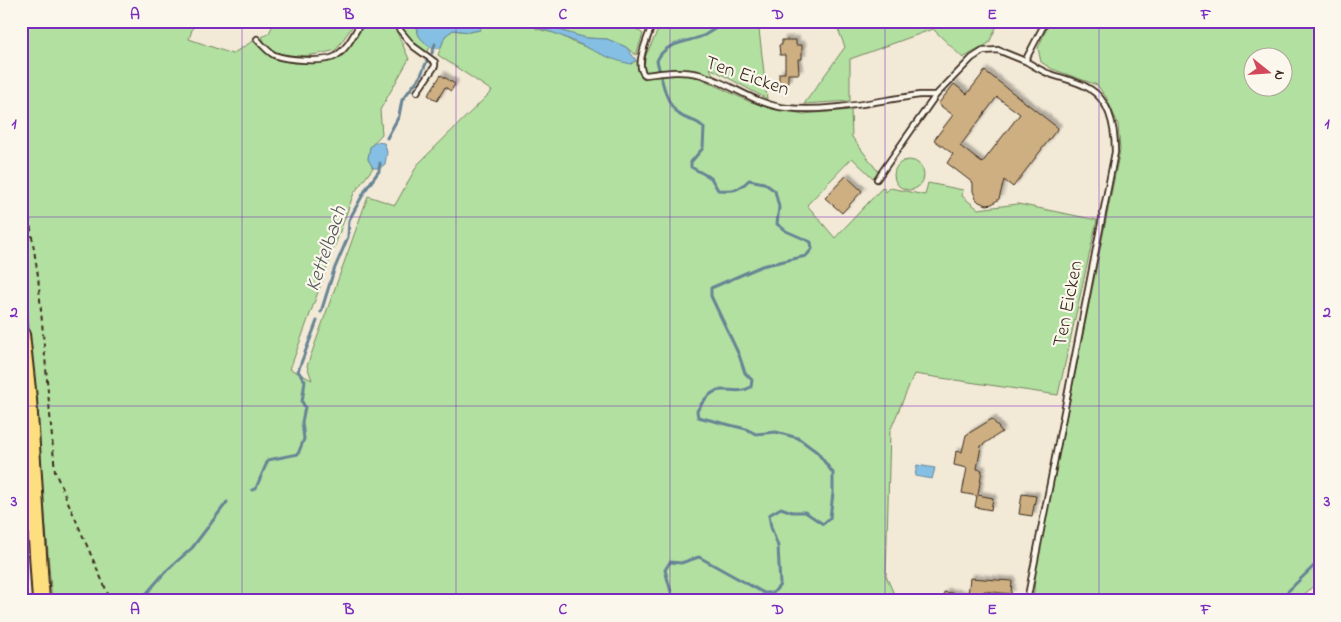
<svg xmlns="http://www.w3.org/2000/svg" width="1341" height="622" font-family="'Indie Flower',sans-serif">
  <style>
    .green { fill: #b1e0a0; stroke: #76855f; fill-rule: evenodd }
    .water { fill: #85c0e4; stroke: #678495 }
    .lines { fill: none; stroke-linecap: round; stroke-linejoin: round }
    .stream { stroke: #678495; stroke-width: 3 }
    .building { fill: #cdaf81; stroke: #3b2a1e; fill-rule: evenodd; filter: url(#shadow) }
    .lane-casing { stroke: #3b2a1e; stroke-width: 8 }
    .highway-casing { stroke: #3b2a1e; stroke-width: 20 }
    .path { stroke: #3b2a1e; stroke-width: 2; stroke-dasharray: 5 4; stroke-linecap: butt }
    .lane { stroke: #fbf7ec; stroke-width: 4.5 }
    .highway { stroke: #fedf80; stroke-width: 16 }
    .grid { fill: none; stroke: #7b2cbf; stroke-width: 1; stroke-opacity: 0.55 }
    .labels { text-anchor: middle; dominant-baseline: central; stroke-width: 4.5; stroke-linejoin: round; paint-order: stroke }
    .street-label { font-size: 20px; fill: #3b2a1e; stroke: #fbf7ec }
    .water-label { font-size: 21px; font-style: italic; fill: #515759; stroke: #fbf7ec }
    .neatline { fill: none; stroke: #7b2cbf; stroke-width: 2 }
    .grid-label { font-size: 16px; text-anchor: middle; font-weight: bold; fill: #7b2cbf }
  </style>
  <defs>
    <filter id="shadow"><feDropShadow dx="3.5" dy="-3.5" stdDeviation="1" flood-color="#0004"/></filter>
  </defs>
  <rect width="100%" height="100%" fill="#f2e9d7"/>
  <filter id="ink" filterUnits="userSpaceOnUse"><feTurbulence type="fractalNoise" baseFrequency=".02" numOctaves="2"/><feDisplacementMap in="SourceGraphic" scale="10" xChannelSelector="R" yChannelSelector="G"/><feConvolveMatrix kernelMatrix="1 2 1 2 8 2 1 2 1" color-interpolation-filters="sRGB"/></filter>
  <g filter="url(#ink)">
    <path class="green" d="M21 21H195L189 39 232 54 253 41C260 48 268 57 278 60 289 63 327 64 337 58 350 50 357 34 365 21H392L409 59 380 110 382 134 370 147 368 159 373 168 354 193 290 369 312 380 307 366 368 196 395 205 418 164 492 91 438 55 445 36 453 30 469 32 480 30 483 21H527L537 29 558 34 575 43 631 64 636 60V62L646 55 657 32 673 21H758L767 99 710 68 713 75 706 81 748 101 768 107 803 114 851 110 852 137 879 173 873 178 852 158 807 205 835 238 883 187 886 192 890 188 925 195 928 183 963 190 962 196 978 209 1018 204 1097 220 1058 395 914 374 890 431 886 576 897 601H52L27 303 21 257Z
      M275 21H356L336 50C313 56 273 64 262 37L269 33Z
      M399 21H418C415 35 420 39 431 46L427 52C414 44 406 35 399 21Z
      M542 21H629L632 26 643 34 636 55 626 47 607 39 586 38 562 31Z
      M835 21H999L989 43 963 58 933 29 850 59V101L804 104 845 47Z
      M1050 21H1320V579L1298 601H1033L1036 568 1120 150 1118 124 1106 97 1097 85 1052 69 1041 62 1038 48ZM1254 58H1284V88H1254Z
      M894 175a15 15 0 1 1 30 0a15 15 0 1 1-30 0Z"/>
    <path class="water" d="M418 21H483L480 30 469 32 453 30 445 36 441 47 434 49C422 41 415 36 418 21Z
      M527 21H542L562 31 586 38 607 39 626 47 636 60 631 64C605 59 583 44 559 35 545 29 540 31 527 21Z
      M376 142 384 143 387 152 385 164 380 168H373L368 159 370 147Z
      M917 465 935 468 932 479 915 476Z"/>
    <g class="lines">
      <path class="stream" d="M432 53 435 44
        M387 138 399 116 402 100 420 77 428 59
        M321 312 334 270 348 237 349 220 366 189 379 171 380 163
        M252 490 256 488 268 460 298 454 304 439 302 422 305 407 302 402 305 381 298 371 317 321
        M140 601 166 571 192 548 227 502
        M676 601 673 599 665 570 670 562 681 563 699 557 764 593H773L780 585 778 546 771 527 769 515 781 508 792 512H805L823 524 830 518 833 493V473L817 452 798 438 776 432 756 434 746 429 698 417 697 411C701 404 708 394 716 391 727 387 738 395 751 387L752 380 745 373 739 355 711 296V288L762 266 806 256 812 249 811 242 786 231 777 224 779 207 775 191 764 183 749 180C738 191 734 191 718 190L711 178 691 167V162L703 148 704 128C696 118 689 122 680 115 665 104 662 78 657 61 665 41 688 43 705 35 712 31 719 26 725 21
        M1278 601 1320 560"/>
    </g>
    <path class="building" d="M782 40H796V45H802V59H798L799 74H788V83H779V73H785V55H780L779 45H782Z
      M985 71 1058 128 1013 187 1004 180 999 199 992 204 987 205 979 202 976 199 973 191V183L947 163 953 154 934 140 953 115 938 104 954 84 967 94ZM997 97 1020 114 982 163 960 146Z
      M441 75 455 84 451 91 445 87 437 101 428 95Z
      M846 176 862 191 842 213 825 198Z
      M992 419 1002 432 981 446 977 469 982 470 978 495 993 498 991 510 975 507 977 496 962 493 967 468 954 465 956 451 962 452 966 435Z
      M1022 494 1036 496 1032 516 1019 514Z
      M970 578 1012 581 1011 594 984 591 982 601H943L944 592 968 595Z"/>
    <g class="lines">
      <defs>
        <path id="lane" d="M395 21 399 29 413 46 435 62V66L417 92
          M635 21 651 28C647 39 634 67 645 75 663 73 680 70 698 74 729 82 755 105 787 108 827 113 881 100 920 95H936
          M257 39C262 45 267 51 274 55 286 60 325 63 336 56 349 47 354 33 362 21
          M877 179 936 95 972 58 983 51 998 50 1025 61
          M1027 601 1115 152C1115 130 1111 102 1090 89 1078 81 1063 79 1050 74 1041 71 1033 65 1025 61L1046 21"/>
        <path id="highway" d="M21 334 28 399 41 601"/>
      </defs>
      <use href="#lane" class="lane-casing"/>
      <use href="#highway" class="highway-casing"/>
      <path class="path" d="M21 164 38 276 55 472 111 601"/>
      <use href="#lane" class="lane"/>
      <use href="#highway" class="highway"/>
    </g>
  </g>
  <path class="grid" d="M242 21V601M456 21V601M670 21V601M885 21V601M1099 21V601M21 217H1320M21 406H1320"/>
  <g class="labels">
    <g class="street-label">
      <text transform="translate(747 77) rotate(19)">Ten Eicken</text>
      <text transform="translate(1069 304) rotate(-79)">Ten Eicken</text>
    </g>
    <g class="water-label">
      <text transform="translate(327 249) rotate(-71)">Kettelbach</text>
    </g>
  </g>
  <rect width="1341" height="622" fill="none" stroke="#fbf7ec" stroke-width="55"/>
  <g transform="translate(1268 72) rotate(107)"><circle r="24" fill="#fbf7ec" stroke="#aea59a"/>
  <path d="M0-4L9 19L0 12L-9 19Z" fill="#d1495b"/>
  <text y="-8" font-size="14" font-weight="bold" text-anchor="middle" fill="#3b2a1e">N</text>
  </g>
  <rect x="28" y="28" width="1286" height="566" class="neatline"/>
  <g class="grid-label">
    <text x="135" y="19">A</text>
    <text x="349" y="19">B</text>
    <text x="563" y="19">C</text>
    <text x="778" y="19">D</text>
    <text x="992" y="19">E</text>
    <text x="1206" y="19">F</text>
    <text x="14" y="128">1</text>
    <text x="1327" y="128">1</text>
    <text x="14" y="317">2</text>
    <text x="1327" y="317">2</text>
    <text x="14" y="506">3</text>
    <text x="1327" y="506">3</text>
    <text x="135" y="614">A</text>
    <text x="349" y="614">B</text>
    <text x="563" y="614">C</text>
    <text x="778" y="614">D</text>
    <text x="992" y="614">E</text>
    <text x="1206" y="614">F</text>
  </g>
</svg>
